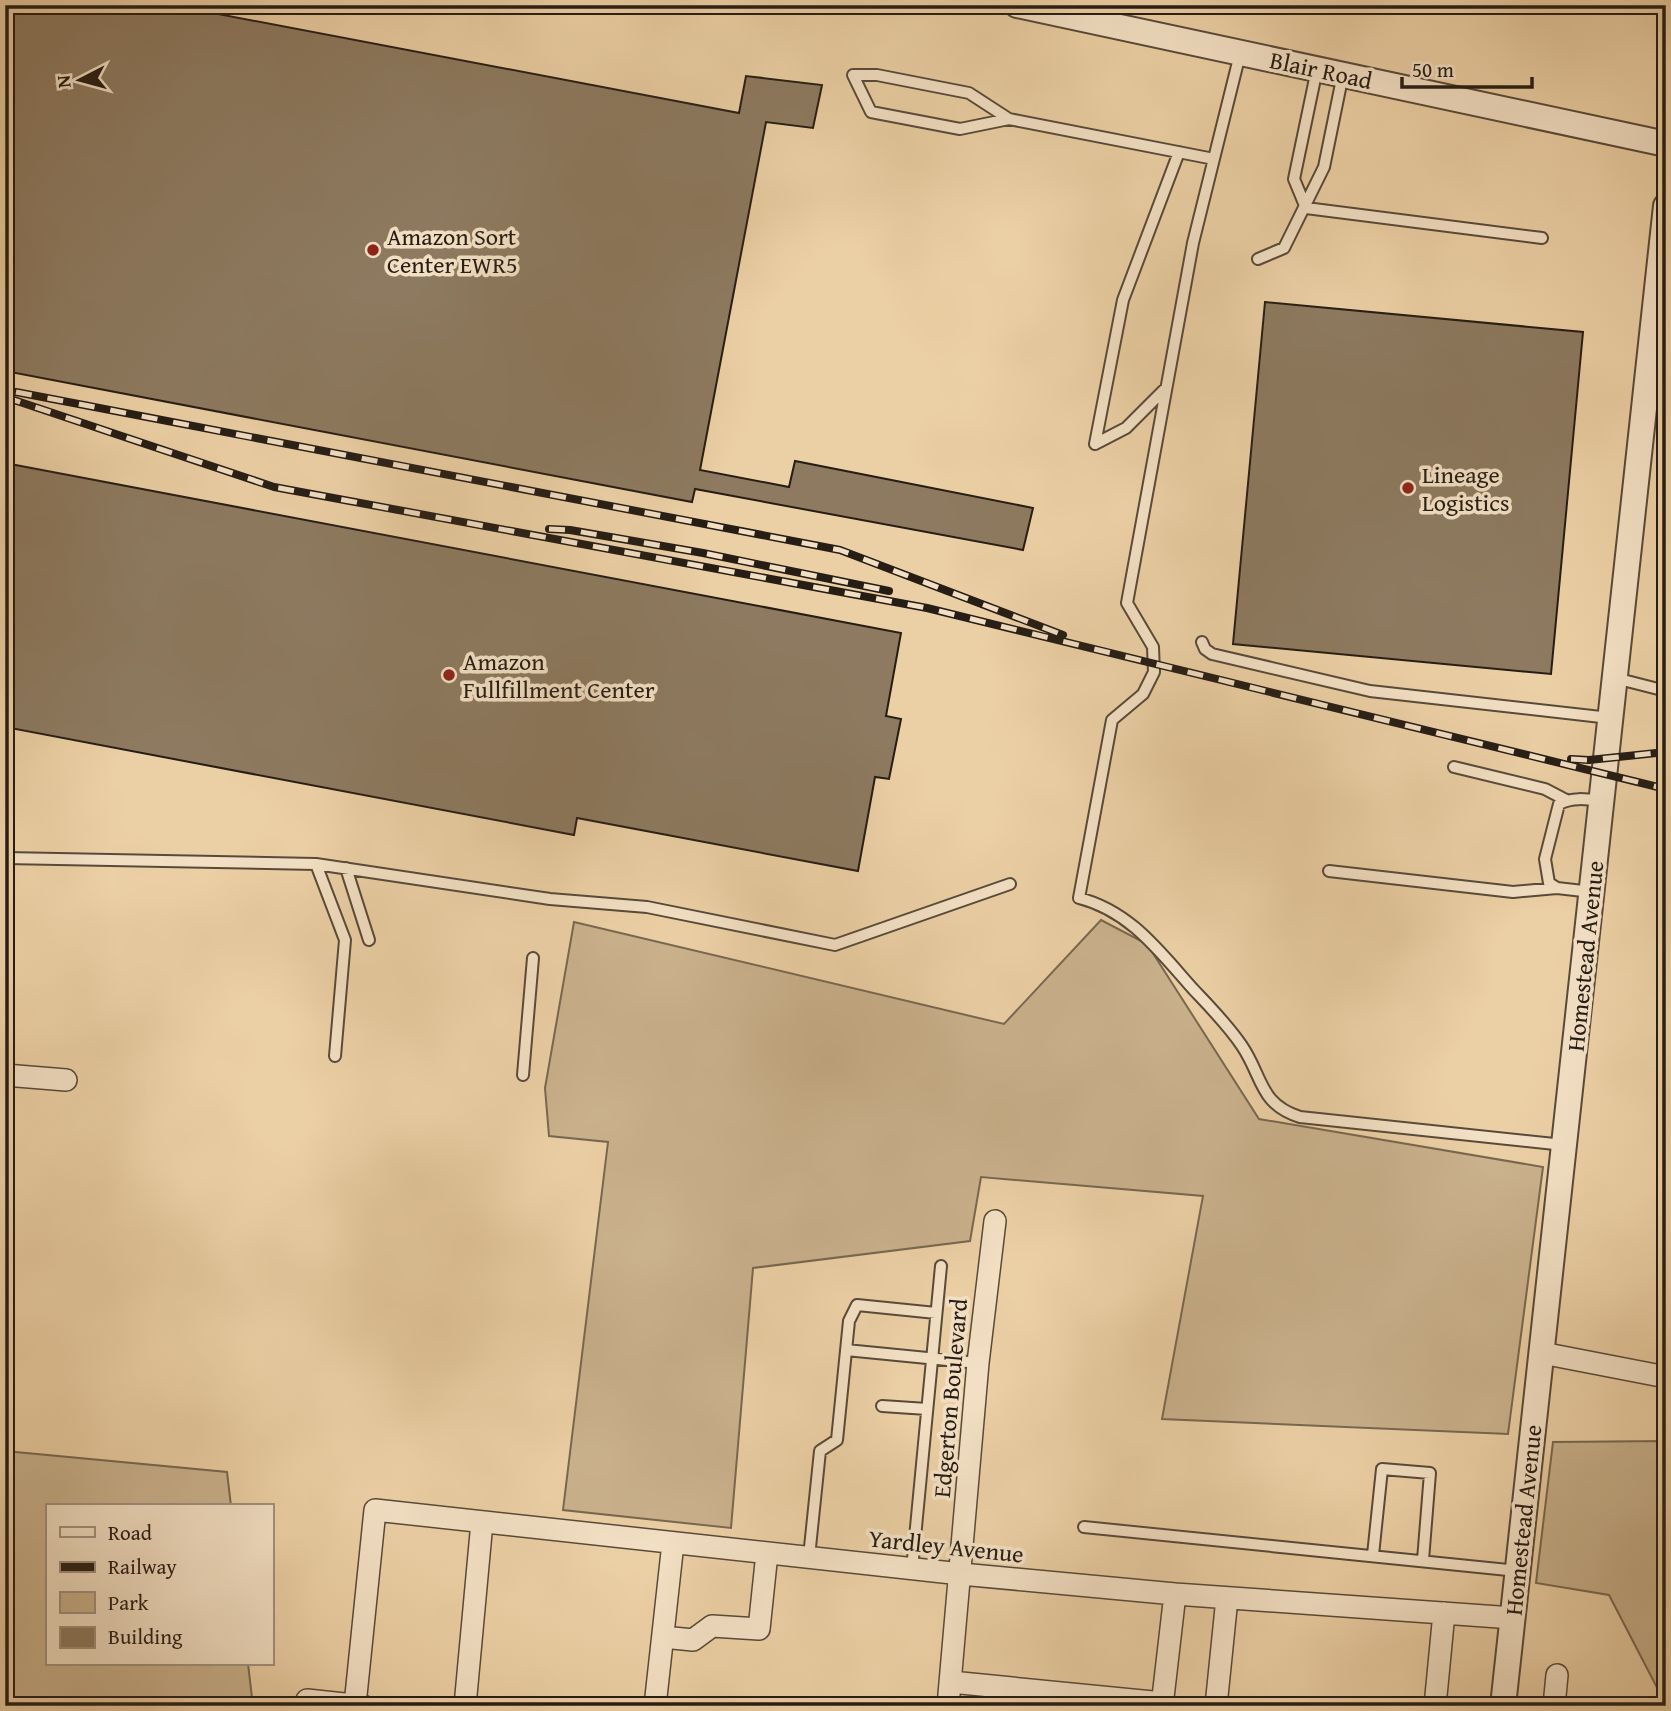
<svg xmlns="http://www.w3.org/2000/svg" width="1671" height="1711" font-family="'Gentium Book Plus',serif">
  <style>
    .green { fill: #cab28d; stroke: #786851; stroke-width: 2 }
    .building { fill: #8d7a60; stroke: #261d15; stroke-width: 2 }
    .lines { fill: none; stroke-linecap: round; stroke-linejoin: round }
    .service-casing { stroke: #584a39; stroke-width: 14 }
    .minor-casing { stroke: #584a39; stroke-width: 24 }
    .tertiary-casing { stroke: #584a39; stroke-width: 28 }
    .service { stroke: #f3e0c4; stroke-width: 10 }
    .minor { stroke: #f3e0c4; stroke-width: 21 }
    .tertiary { stroke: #f3e0c4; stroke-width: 24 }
    .rail-casing { stroke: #261d15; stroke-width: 8 }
    .rail { stroke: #f3e0c4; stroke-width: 5; stroke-dasharray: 16; stroke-linecap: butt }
    .poi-dot { fill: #8f2418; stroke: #f3e0c4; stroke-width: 2.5 }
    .labels { text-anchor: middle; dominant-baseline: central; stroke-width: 7; stroke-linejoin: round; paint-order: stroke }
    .street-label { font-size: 24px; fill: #261d15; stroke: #f3e0c4 }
    .poi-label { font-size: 24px; fill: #261d15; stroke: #f3e0c4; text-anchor: start }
  </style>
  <rect width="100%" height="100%" fill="#ecd0a5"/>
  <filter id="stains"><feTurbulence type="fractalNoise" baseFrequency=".00286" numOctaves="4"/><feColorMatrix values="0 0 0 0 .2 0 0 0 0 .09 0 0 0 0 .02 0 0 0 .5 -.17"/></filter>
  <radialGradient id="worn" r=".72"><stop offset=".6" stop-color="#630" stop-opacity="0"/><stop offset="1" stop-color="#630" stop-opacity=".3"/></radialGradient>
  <path class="green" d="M1101 920 1147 944 1259 1119 1543 1167 1508 1434 1162 1419 1203 1196 981 1177 970 1241 753 1268 731 1528 563 1510 608 1142 549 1136 545 1088 574 922 1004 1024Z
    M1666 1441V1705L1609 1595 1536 1583 1553 1442Z
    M5 1451 227 1472 231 1506H47V1664H248L253 1706H5Z"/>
  <path class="building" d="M5 5H171L739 113 746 76 822 85 813 128 766 122 700 470 789 487 795 461 1033 508 1023 550 695 489 692 502 5 371Z
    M1265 302 1583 332 1551 674 1233 644Z
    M5 463 901 633 886 716 901 719 889 779 875 777 858 871 577 818 574 835 5 727Z"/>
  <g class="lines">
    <defs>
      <path id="service" d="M1240 54 1193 243 1127 603 1153 647 1154 672 1143 694 1112 720 1079 898C1130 911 1159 951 1193 989 1210 1007 1228 1025 1242 1046 1263 1077 1259 1104 1300 1117L1564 1145
        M1009 119 969 93 877 75H853L871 112 960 129 1009 119 1214 159
        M1306 208 1542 238
        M1306 208 1294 179 1317 69
        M1258 259 1284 248 1324 167 1343 74
        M1095 444 1123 300 1179 152
        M1095 444 1126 428 1166 388
        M1202 642 1205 649 1212 654 1370 691 1610 718
        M1615 678 1666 691
        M1454 767 1545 789 1566 800
        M5 858 316 864 550 899 647 907 835 945 1010 884
        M316 864 345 940 335 1056
        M346 868 369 940
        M1329 871 1513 892 1557 888 1592 892
        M1557 888 1549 883 1545 859 1559 804C1572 797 1586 799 1601 801
        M523 1075 533 958
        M846 1350 978 1363
        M882 1406 927 1409
        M1084 1527 1518 1571
        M1373 1555 1382 1469 1430 1473 1423 1560
        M809 1557 820 1451 837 1440 849 1321 857 1305 936 1313
        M912 1569 941 1266"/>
      <path id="minor" d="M5 1075 66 1080
        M1542 1353 1666 1377
        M663 1637 693 1640 712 1626 759 1629 767 1553
        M951 1682 1163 1703
        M307 1700 363 1706
        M355 1705 375 1510 961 1574 1175 1594 1513 1618
        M465 1706 482 1522
        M655 1706 673 1543
        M948 1706 978 1363 995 1221
        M1162 1706 1175 1594
        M1216 1706 1227 1598
        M1435 1706 1444 1613
        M1554 1706 1557 1675"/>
      <path id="tertiary" d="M1017 5 1666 144
        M1503 1706 1666 206"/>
    </defs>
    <use href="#service" class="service-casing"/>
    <use href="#minor" class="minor-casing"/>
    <use href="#tertiary" class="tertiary-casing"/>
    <use href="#service" class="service"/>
    <use href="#minor" class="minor"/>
    <use href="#tertiary" class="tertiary"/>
    <defs>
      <path id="rail" d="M16 392 840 550 1063 635
        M5 397 274 487 927 608 1666 789
        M549 529 570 530 703 553 889 591
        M1571 759 1589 760 1666 752"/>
    </defs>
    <use href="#rail" class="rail-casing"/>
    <use href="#rail" class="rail"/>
  </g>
  <g class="poi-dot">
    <circle cx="373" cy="250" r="7"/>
    <circle cx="1408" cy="488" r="7"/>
    <circle cx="449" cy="675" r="7"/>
  </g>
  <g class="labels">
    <g class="street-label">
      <text transform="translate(1321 70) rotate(12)">Blair Road</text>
      <text transform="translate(1585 956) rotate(-84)">Homestead Avenue</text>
      <text transform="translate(950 1398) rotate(-85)">Edgerton Boulevard</text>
      <text transform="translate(1523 1520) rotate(-84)">Homestead Avenue</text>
      <text transform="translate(946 1546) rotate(6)">Yardley Avenue</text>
    </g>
    <g class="poi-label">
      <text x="387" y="236">Amazon Sort<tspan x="387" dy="28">Center EWR5</tspan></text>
      <text x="1422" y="474">Lineage<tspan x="1422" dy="28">Logistics</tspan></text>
      <text x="463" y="661">Amazon<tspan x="463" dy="28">Fullfillment Center</tspan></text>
    </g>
  </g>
  <rect width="1671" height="1711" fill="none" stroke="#ecd0a5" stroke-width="28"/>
  <rect x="7" y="7" width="1657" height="1697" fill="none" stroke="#261d15" stroke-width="3.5"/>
  <rect x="14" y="14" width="1643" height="1683" fill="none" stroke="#261d15" stroke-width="2"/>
  <rect x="46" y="1504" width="228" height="161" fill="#f3e0c4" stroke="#a1927e" stroke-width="2"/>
  <rect x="60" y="1527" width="35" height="10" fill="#f3e0c4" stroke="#a1927e" stroke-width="2"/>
  <text x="108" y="1540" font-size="21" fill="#261d15">Road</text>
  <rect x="60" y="1562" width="35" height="10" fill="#261d15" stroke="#a1927e" stroke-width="2"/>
  <text x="108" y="1574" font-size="21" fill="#261d15">Railway</text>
  <rect x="60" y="1592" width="35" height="21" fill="#cab28d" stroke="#a1927e" stroke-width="2"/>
  <text x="108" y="1610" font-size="21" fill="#261d15">Park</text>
  <rect x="60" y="1627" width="35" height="21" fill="#8d7a60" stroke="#a1927e" stroke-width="2"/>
  <text x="108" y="1644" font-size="21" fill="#261d15">Building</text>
  <g transform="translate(80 80) rotate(264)" stroke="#f3e0c4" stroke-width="5" paint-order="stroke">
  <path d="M0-5L12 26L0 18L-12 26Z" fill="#261d15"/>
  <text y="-10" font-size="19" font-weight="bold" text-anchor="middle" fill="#261d15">N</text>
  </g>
  <path d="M1402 77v10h130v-10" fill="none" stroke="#261d15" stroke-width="3.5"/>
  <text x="1412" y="77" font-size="21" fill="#261d15" stroke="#f3e0c4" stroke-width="5" paint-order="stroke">50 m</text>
  <rect width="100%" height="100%" filter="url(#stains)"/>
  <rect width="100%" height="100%" fill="url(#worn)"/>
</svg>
